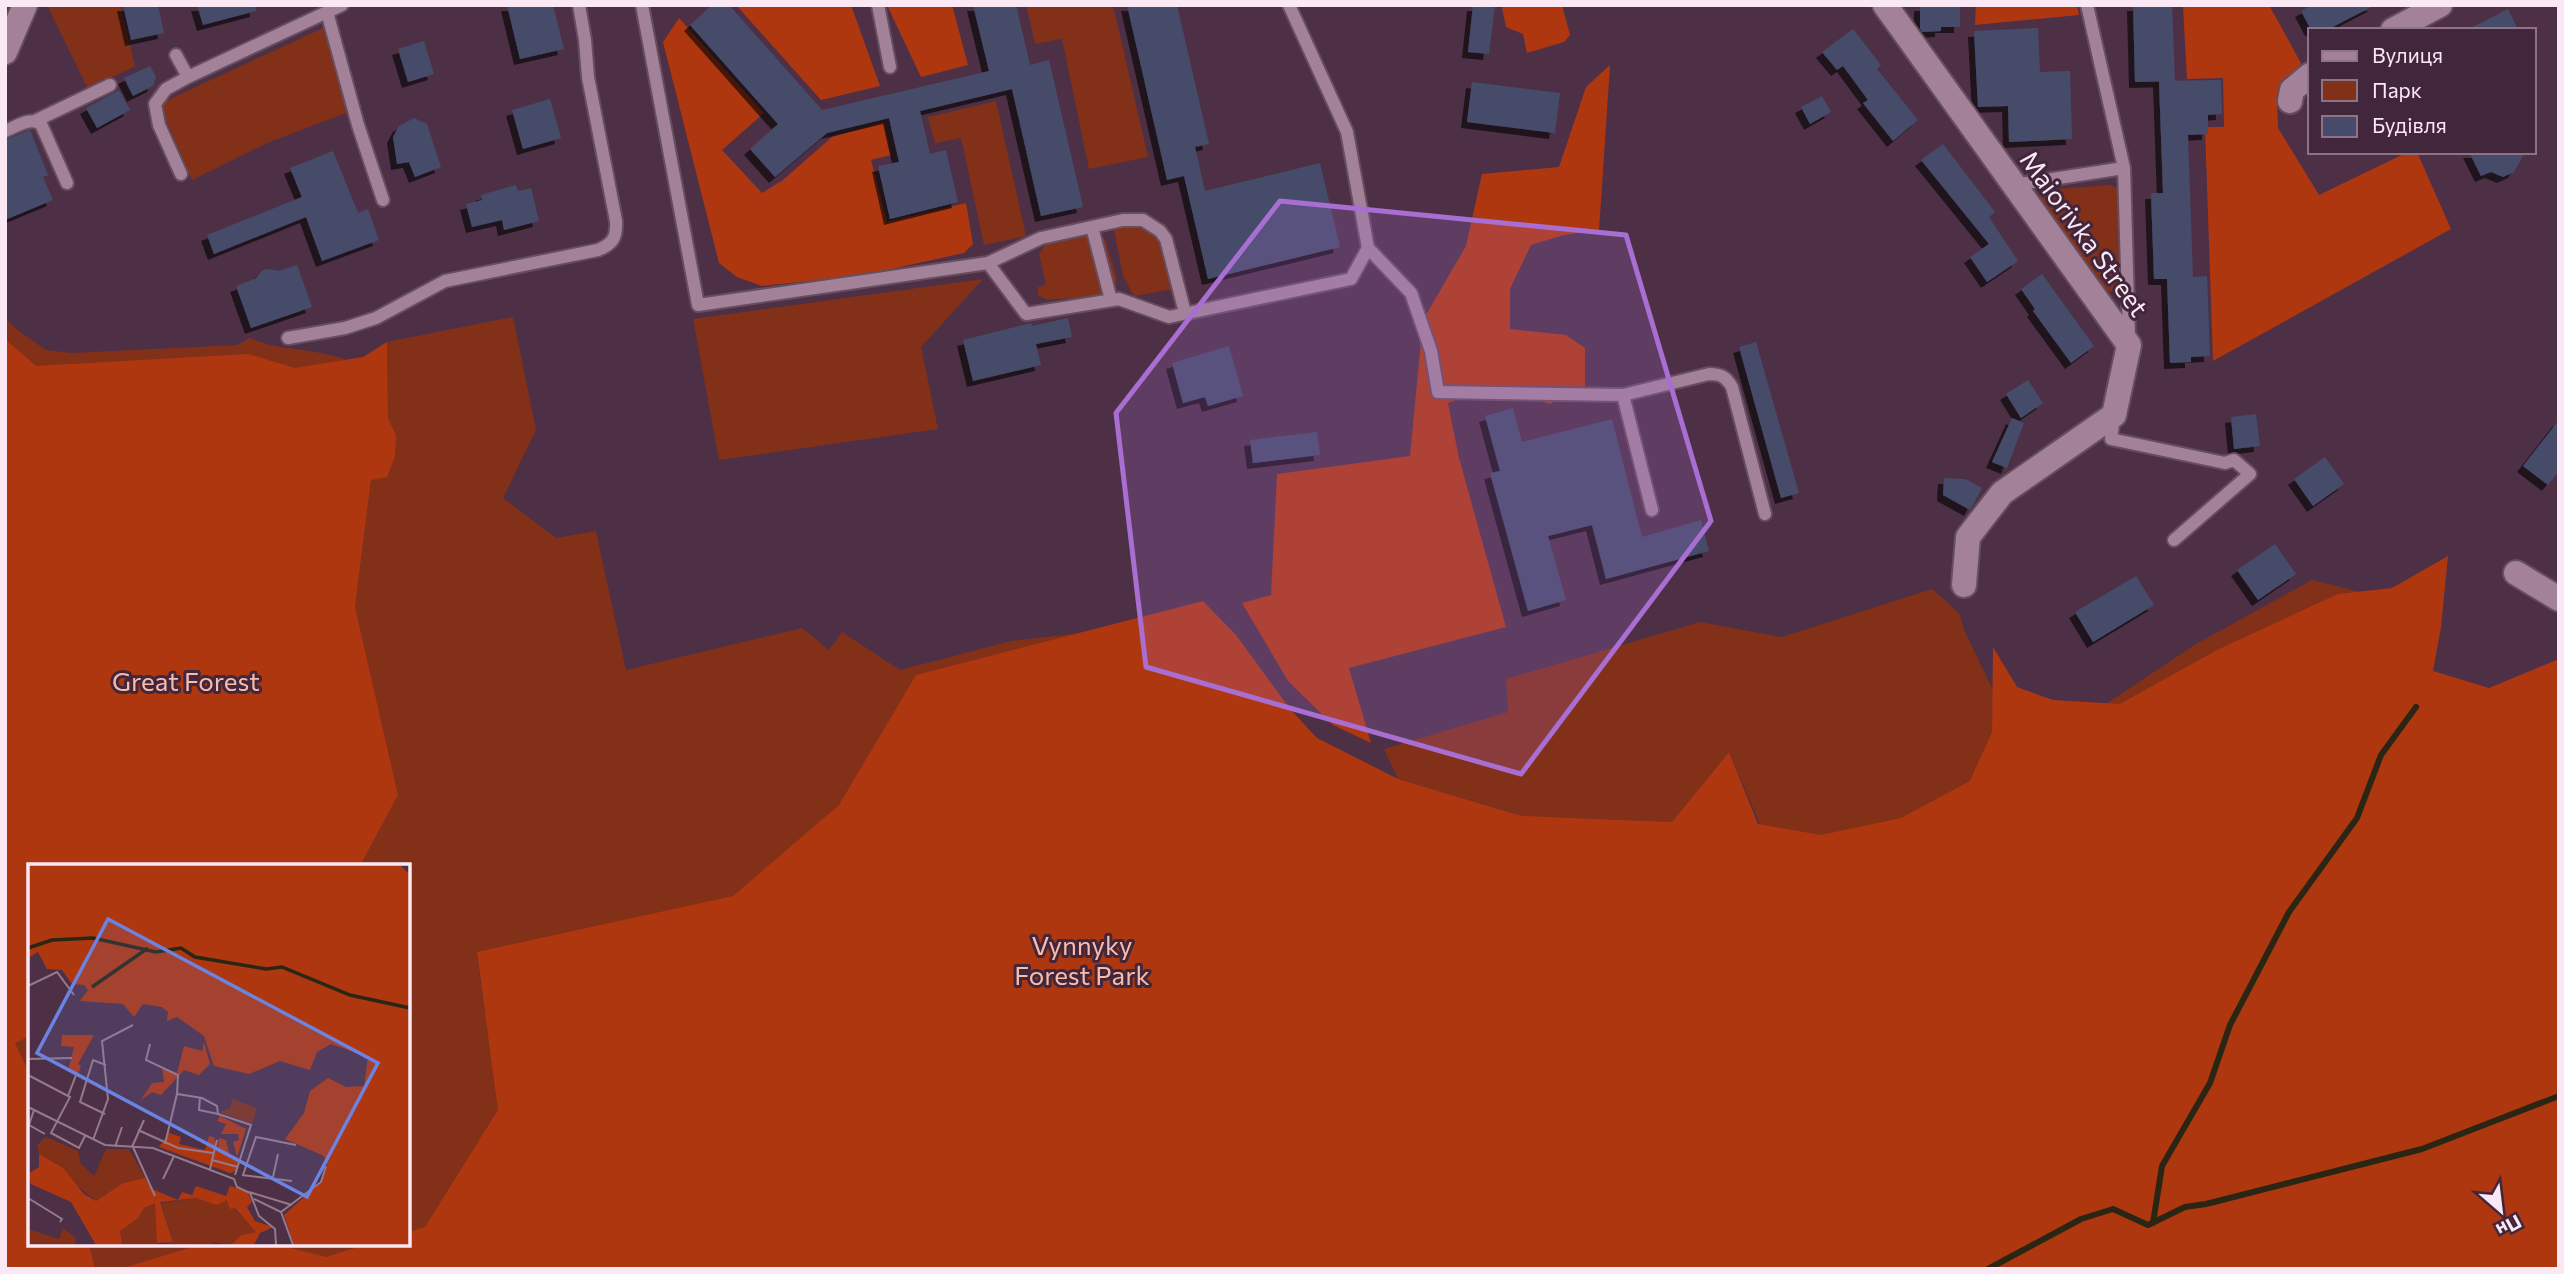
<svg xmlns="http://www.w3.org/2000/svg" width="2564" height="1274" font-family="Commissioner,sans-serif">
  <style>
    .green { fill: #823018; fill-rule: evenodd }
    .forest { fill: #af3710 }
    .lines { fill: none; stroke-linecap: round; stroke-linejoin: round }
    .stream { stroke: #2a2613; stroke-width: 6 }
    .building { fill: #464b6b; filter: url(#shadow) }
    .service-casing { stroke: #664d60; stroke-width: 16 }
    .minor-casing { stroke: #664d60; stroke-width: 28 }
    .service { stroke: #a38199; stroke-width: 12 }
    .minor { stroke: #a38199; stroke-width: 24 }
    .marked { fill: #a86ed2; fill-opacity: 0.2; stroke: #a86ed2; stroke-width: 5; stroke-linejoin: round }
    .labels { text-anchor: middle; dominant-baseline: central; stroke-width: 6; stroke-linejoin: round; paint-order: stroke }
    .street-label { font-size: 26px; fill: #fbe8f5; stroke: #42263b }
    .park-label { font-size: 26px; fill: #fabcaa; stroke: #42263b }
    .inset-river { fill: none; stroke: #2a2613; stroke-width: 3.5 }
    .inset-road { fill: none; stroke: #937a8c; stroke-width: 2 }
    .view { fill: #6b84e2; fill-opacity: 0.15; stroke: #6b84e2; stroke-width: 3.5 }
    .inset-edge { fill: none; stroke: #fbe8f5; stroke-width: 3.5 }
  </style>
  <defs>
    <filter id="shadow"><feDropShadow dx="-6" dy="6" stdDeviation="0" flood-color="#0009"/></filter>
  </defs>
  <rect width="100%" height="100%" fill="#4d3046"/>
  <path class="green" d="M47 5H120L135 66 88 89Z
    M1026 5H1113L1148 157 1089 169 1062 39 1035 44Z
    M323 28 349 112 267 143 192 180 159 104Z
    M996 101 1026 236 984 245 961 138 935 143 928 117Z
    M2110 185 2118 189 2119 291 2103 292 2037 201 2043 190Z
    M1127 221C1166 230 1182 240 1181 283L1173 289 1134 296 1123 276 1114 230Z
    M1093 232 1105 239 1117 280 1109 295 1048 300 1038 295V287L1046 285 1039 254 1045 245Z
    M983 279 921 347 938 429 719 460 693 319Z
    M5 317 15 328 46 350 71 353 237 345 250 338C282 352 312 347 344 359L362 395 30 866V1244H202L180 1251 250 1244H408V866H360L398 795 355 607 371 480 396 435 388 418 387 342 513 317 536 430 503 498 556 538 596 531 626 670 802 628 829 650 842 632 900 670 1011 641 1199 619 1253 701 1445 854 1513 813 1398 779 1384 749 1508 712 1506 679 1700 622 1782 637 1932 589 1959 613 1964 630 1993 690 1992 728 2103 706 2196 644 2312 580 2376 596 2559 1269H5ZM1729 752 1760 824 1631 848 1545 817 1672 822ZM527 942 485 1014 477 953Z"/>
  <path class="forest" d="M736 5H851L880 86 821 100Z
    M887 5H952L968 65 921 77Z
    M1507 5H1562L1570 35 1564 42 1527 53 1523 34 1506 27 1502 8Z
    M1976 5H2077L2079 15 1975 25Z
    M2269 5 2302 65 2277 92 2278 128 2319 195 2408 152H2417L2451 229 2213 361 2205 127H2224L2223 78 2187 79 2183 6Z
    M679 18 764 113 722 150 762 193 783 180 832 137 884 122 891 155 871 160 887 222 966 203 973 244 964 253 864 275 762 286 737 277 719 263 663 42Z
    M1610 65 1599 230 1564 235 1531 245 1510 289V329L1566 335 1585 348V386L1550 404 1491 386 1448 403 1459 458 1506 627 1349 668 1371 743 1333 725 1288 681 1242 603 1271 595 1277 474 1410 456 1423 320 1466 246 1482 174 1559 167 1586 87Z
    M5 339 36 366 248 354 295 368 363 357 387 342 388 418 396 435 395 456 387 477 371 480 355 607 398 795 360 866H30V1036L15 1043 30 1075V1244H89L95 1269H5Z
    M2448 556 2441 627 2433 671 2489 688 2559 659V1269H120L202 1244H275L326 1257 368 1244H408V1232L425 1227 498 1110 477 952 733 896 839 805 916 675 1203 601 1236 635 1290 709 1317 738 1398 779 1522 816 1672 822 1729 752 1758 824 1821 835 1901 818 1970 781 1992 732 1993 647 2017 687 2053 700 2120 704 2217 650 2338 594 2392 588Z"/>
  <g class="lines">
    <path class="stream" d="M2153 1223 2162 1166 2210 1083 2230 1025 2289 912 2357 818 2381 755 2416 707
      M1988 1269 2081 1219 2113 1209 2148 1225 2185 1207 2206 1204 2422 1149 2559 1096"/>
  </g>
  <path class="building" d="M123 5H158L164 33 131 40Z
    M197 5H255L256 11 203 25Z
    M507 5H553L564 49 520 59Z
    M712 5H729L822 110 989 71 973 5H1016L1030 65 1049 60 1083 207 1041 216 1012 89 920 111 930 154 946 150 958 202 890 219 878 166 899 162 889 118 827 133 775 177 750 149 778 124 690 25Z
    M1127 5H1177L1209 144 1195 147 1205 191 1320 163 1340 247 1208 279 1184 176 1167 180Z
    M1473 5H1495L1489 54 1468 52Z
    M1920 5H1960V27H1941V31L1922 32 1920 28Z
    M2133 5H2172L2175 81 2135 82Z
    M2312 5H2375L2327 30H2311L2301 11Z
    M2508 9 2518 30H2467Z
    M2038 28 2040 72 2070 71 2072 139 2009 142 2008 106 1978 107 1974 31Z
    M1853 29 1881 65 1877 69 1918 120 1893 141 1863 103 1868 100 1843 66 1837 70 1822 52Z
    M424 41 434 74 408 82 398 49Z
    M150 66 156 77 153 86 133 96 124 78Z
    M2221 80 2222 114 2208 115V134L2188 135 2193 277 2207 276 2210 356 2191 357V362L2170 363 2167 279H2154L2151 193H2163L2159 81Z
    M1472 82 1560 93 1555 133 1467 122Z
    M119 90 130 110 97 128 86 108Z
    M1822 96 1831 112 1810 124 1801 107Z
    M550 99 561 138 523 149 512 110Z
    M414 118 427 124 441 167 415 177 409 162 397 164 393 137 399 126Z
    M30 130 48 175 43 177 53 200 5 220V140Z
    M1943 144 1995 212 1989 217 2018 261 1987 282 1970 257 1989 244 1921 160Z
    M333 151 358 213 368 209 379 240 322 261 306 217 214 254 207 235 302 197 290 168Z
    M2469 152H2525L2514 172 2503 177 2491 172 2481 176Z
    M516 185 518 191 531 188 539 221 504 230 502 220 472 227 466 204 482 200 481 195Z
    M297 265 312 307 251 328 236 286 255 279 263 270 269 269 279 271Z
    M2042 274 2094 346 2071 363 2033 311 2035 309 2021 289Z
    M1068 318 1072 337 1036 344 1041 365 973 381 963 340 1031 323 1032 326Z
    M1756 342 1799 493 1781 498 1739 347Z
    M1229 346 1243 396 1208 406 1205 397 1183 403 1172 363Z
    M2028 380 2043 403 2021 418 2006 394Z
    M1513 408 1522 442 1612 419 1642 537 1701 520 1709 551 1606 579 1592 525 1548 536 1566 600 1528 611 1490 473 1500 471 1485 416Z
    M2256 414 2260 446 2234 449 2231 417Z
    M2012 418 2024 423 2007 468 1992 462Z
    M2559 420V471L2548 485 2523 466Z
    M1317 432 1320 455 1253 463 1250 440Z
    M2325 457 2344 484 2313 506 2294 479Z
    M1944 478 1965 479 1982 488 1970 510 1943 495Z
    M2275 544 2296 574 2258 600 2237 570Z
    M2136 576 2154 605 2093 642 2075 612Z"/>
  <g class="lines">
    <defs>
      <path id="service" d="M642 5 698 305 988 263 1026 314 1119 299 1169 317 1351 279 1368 248 1347 132 1289 5
        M878 5 890 67
        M327 12 358 125 383 200
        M176 55 188 77 342 5
        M37 120 110 85
        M5 131C16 127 31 116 41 124L67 183
        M2124 168 2129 337
        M181 174 159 125 155 104 166 89 188 77
        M2013 185 2124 168 2087 5
        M1092 227 1111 300
        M1368 248 1411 293 1431 351 1438 392 1623 395 1709 374C1721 374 1726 377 1732 387L1765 514
        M988 263 1041 238 1123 220H1143L1160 231 1166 239 1185 313
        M288 338 345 328 376 318 445 281 598 250C613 244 617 237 616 221L588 77 585 40 579 5
        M1623 395 1652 510
        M2114 416 2111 439 2225 463 2234 460 2250 474 2174 540"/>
      <path id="minor" d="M1885 5 2129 345 2114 415 2002 493 1968 537 1964 585
        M2393 30 2440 5
        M5 52 25 5
        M2290 101 2292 90 2310 75
        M2516 573 2559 599"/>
    </defs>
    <use href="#service" class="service-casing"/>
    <use href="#minor" class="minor-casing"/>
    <use href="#service" class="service"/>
    <use href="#minor" class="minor"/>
  </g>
  <path class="marked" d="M1280 201 1626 235 1711 521 1521 774 1146 667 1116 413Z"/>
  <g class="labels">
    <g class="street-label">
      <text transform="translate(2085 233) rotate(54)">Maiorivka Street</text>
    </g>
    <g class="park-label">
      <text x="186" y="680">Great Forest</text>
      <text x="1082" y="944">Vynnyky<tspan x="1082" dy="30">Forest Park</tspan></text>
    </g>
  </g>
  <g transform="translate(28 864)">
    <rect width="382" height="382" fill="#4d3046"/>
    <path d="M204 235 229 244 224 260 191 248 202 245ZM18 273 50 287 53 300 66 312 78 285H101L117 314 95 319 68 337 11 290 9 281ZM168 334 199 336 228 368 213 371 203 381 185 378 184 381H135L145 377 133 339ZM127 339 130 381H94L92 367 109 355 115 344ZM35 364 48 374 47 381H2L0 365 31 375Z" fill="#823018"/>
    <path d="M0 0H371L382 11 381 381H266L256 351 293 318 299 302 296 292 257 275 276 249 282 227 300 214 318 223 336 222 340 193 303 180 289 188 282 206 252 197 221 210 186 202 176 172 149 153 139 157 140 148 134 143 115 140 106 153 95 140 52 137 60 126 56 121 44 120 34 106 19 105 10 88 0 94ZM34 171H66L50 200 53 202 50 210 40 207 46 183 33 182ZM176 178 182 200 171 211 156 206 133 231 124 228 113 236 124 219 136 218 134 203 149 209 156 182 174 187ZM192 252 218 265 209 293 205 278 211 276 210 270H193L198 260 189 257ZM141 269 153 273 151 280 177 286 181 272 186 273 189 287 191 274 198 276 202 293 211 295 208 307 202 309 131 283ZM11 290 35 304 56 330 68 337 95 319 117 314 129 336 124 325 150 336 154 328 164 331 168 322 198 332 202 322 219 327 224 338 219 343 227 357 245 363 232 369 226 381H203L213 371 228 368 207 344 202 345 199 336 189 341 168 334 132 338 145 378 129 379 127 339 116 344 109 355 92 367 94 381H68L43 338 3 320 0 310 11 303Z" fill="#af3710"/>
    <path class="inset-river" d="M0 84 24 76 65 74 128 88 153 84 167 93 238 105 254 103 322 131 382 144M64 123 120 84"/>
    <path class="inset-road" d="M0 122 29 108 46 131M122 180 118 196 150 211 149 230M0 195 44 194M0 211 42 233 23 269 51 284 57 272M40 232 48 211M172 233 171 246 190 250M0 243 77 281 125 284 206 315 209 323 222 329 231 352 247 365 248 381M6 246 1 261 17 270M77 250 52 238 65 196 78 201M110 266 150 284 185 289M65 276 80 235 74 177 105 161M137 280 149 230 174 234 189 242 190 250 223 261 207 311M87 283 94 263M104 283 116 256M105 283 127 332M184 296 210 303M182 305 189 276M214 311 264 317M215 311 228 273 268 281M245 313 250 290M135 315 146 292M221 328 264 341M0 334 34 355 32 358M226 335 253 348 265 381M253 348 293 318 298 302"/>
    <path class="view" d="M80 55 350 199 279 333 9 189Z"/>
    <rect width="382" height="382" class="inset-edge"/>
  </g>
  <rect width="2564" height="1274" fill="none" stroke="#fbe8f5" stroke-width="14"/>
  <rect x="2308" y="28" width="228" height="126" fill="#42263b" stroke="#8c7485" stroke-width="2"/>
  <rect x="2322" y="51" width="35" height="10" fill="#a38199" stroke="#8c7485" stroke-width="2"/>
  <text x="2372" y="63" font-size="21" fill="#fbe8f5">Вулиця</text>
  <rect x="2322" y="80" width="35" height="21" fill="#823018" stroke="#8c7485" stroke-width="2"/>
  <text x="2372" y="98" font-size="21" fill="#fbe8f5">Парк</text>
  <rect x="2322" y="116" width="35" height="21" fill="#464b6b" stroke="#8c7485" stroke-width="2"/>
  <text x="2372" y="133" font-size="21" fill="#fbe8f5">Будівля</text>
  <g transform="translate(2501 1211) rotate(152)" stroke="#42263b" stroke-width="5" paint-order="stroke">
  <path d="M0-5L12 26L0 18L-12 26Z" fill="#fbe8f5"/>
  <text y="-10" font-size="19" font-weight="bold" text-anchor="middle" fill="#fbe8f5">Пн</text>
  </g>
</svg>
